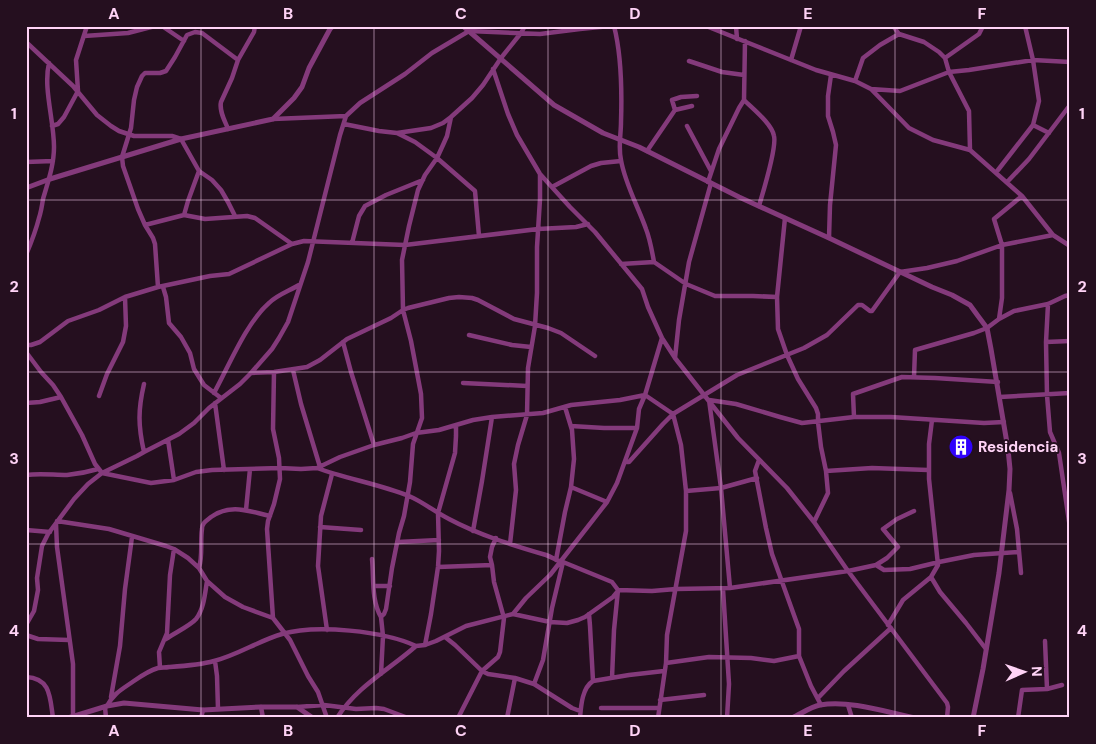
<svg xmlns="http://www.w3.org/2000/svg" width="1096" height="744" font-family="'DM Sans',sans-serif">
  <style>
    .lines { fill: none; stroke-linecap: round; stroke-linejoin: round }
    .minor { stroke: #843a7b; stroke-width: 4.5 }
    .tertiary { stroke: #843a7b; stroke-width: 5 }
    .grid { fill: none; stroke: #ffd3f6; stroke-width: 1; stroke-opacity: 0.55 }
    .labels { text-anchor: middle; dominant-baseline: central; stroke-width: 4; stroke-linejoin: round; paint-order: stroke }
    .poi-label { font-size: 15px; font-weight: bold; fill: #ffd3f6; stroke: #250f1f; text-anchor: start }
    .neatline { fill: none; stroke: #ffd3f6; stroke-width: 2 }
    .grid-label { font-size: 16px; text-anchor: middle; font-weight: bold; fill: #ffd3f6 }
  </style>
  <rect width="100%" height="100%" fill="#250f1f"/>
  <g class="lines">
    <path class="minor" d="M162 26 184 41
      M614 26C622 57 622 91 621 122 621 135 618 147 621 160 625 184 638 206 646 229 650 239 652 251 654 262
      M706 26 816 70 855 81 871 89 909 128 933 140 970 150 1022 196 1053 235 1070 246
      M736 26 737 39
      M893 26 899 34
      M84 36 128 33 155 26
      M26 42 73 86 97 115 111 126 119 131 134 136H172L181 139 199 171 212 180 221 190 228 202 235 216
      M945 58 979 34 983 26
      M791 60 801 26
      M689 61 722 72 744 75
      M493 69 508 114 517 135 540 174 570 207 595 232 642 289 648 307 662 338 675 358 738 438 787 488 814 522 848 571 947 703 948 707 947 718
      M855 81 863 58 880 45 899 34 924 42 939 52 945 58 949 72 969 111 970 150
      M871 89 900 91 949 72 969 70 1033 60 1070 62
      M744 100C753 109 772 124 774 136 777 148 763 192 759 206
      M675 110 672 100 681 97 697 96
      M273 119 346 116
      M344 124 379 131 397 133 431 128 443 123 451 117 472 98 483 85 501 58 521 33 525 26
      M1033 125 1049 133
      M52 126 58 124 64 117 78 91 76 60 87 26
      M687 126 711 171
      M228 129C225 121 219 111 221 102L232 78 238 60 254 32 255 26
      M397 133 415 142 437 158 475 191 479 236
      M647 151 675 110 692 106
      M26 162 53 161
      M998 170 1033 125 1039 101 1033 60 1025 26
      M1009 180 1029 159 1070 105
      M708 182 719 149 739 108 744 100 745 41
      M552 187 591 166 601 163 621 161
      M184 215 188 201 199 171
      M785 218 777 297 778 329 787 355 798 379 816 408 818 414V422L821 447 826 471 828 493 814 522
      M145 225 184 215 205 219 247 216 255 218 292 244
      M829 238 830 205 836 145 833 132 828 116V96L831 75
      M352 243 359 216 365 206 386 195 423 180
      M26 255C31 243 36 230 39 218 41 212 42 206 43 199 48 182 54 165 54 147 54 120 43 88 49 63
      M621 264 654 262 686 284 715 296H753L777 297
      M158 287 155 244 153 238 145 225 138 209 123 166 122 157 131 128 134 100 137 87 142 76 145 73H160L166 71 175 57 187 35 195 32 202 33 238 60
      M163 287 166 297 169 323 181 337 190 353 194 369 204 385 221 398
      M1048 304 1046 342 1047 395 1050 432 1059 453 1070 528
      M999 319 1002 298V245L994 219 1022 196
      M469 335 512 345 531 347
      M343 342 351 372 374 445
      M1046 342 1070 341
      M26 345H31L40 342 68 321 99 310 125 297 158 287 210 276 229 274 292 244 304 241 405 245 538 229 576 227 588 224
      M26 352 41 372 53 385 61 397 82 435 95 464 102 473 151 483 174 480 196 472 212 470 280 468 301 469 317 468 340 457 374 445 402 438 416 433 439 430 473 420 492 417 543 413 571 405 620 400 645 395 673 414 681 445 686 491V531L667 635 666 663 658 718
      M675 358 679 320 689 262 711 183
      M293 370 301 404 320 467
      M274 372 273 429 279 458 280 479 274 504 268 521 267 529 273 618 290 640 308 676 318 692 327 718
      M251 373 274 372 307 367 320 360 347 339 391 318 403 310 408 308 449 298 459 297 472 298 478 300 514 319 548 328 561 333 595 356
      M914 377 915 350 974 333 987 328 999 319 1014 311 1048 304 1065 296 1070 295
      M463 383 527 386
      M214 393C229 366 246 323 269 303 277 295 289 291 299 285
      M99 396 107 374 123 342 126 326 125 297
      M1000 397 1070 393
      M26 403 40 402 61 397
      M215 403 224 470
      M854 417 853 394 902 377 935 378 998 382
      M571 426 604 428H637
      M168 440 174 480
      M144 452C138 425 138 410 144 384
      M759 460 755 471 766 528 772 554 799 629V656L811 686 821 705
      M625 462H629L663 424 673 414 737 375 804 348 827 335 858 305H862L870 311H872L900 272 927 268 957 261 1002 245 1053 235
      M317 468C347 479 379 484 409 496 423 502 435 512 449 519 479 535 512 545 546 555 552 557 557 561 563 562L612 582 618 590 614 630 612 678
      M826 471 872 468 928 470
      M26 475C40 473 53 475 67 475 77 474 88 472 98 469
      M571 487 607 502
      M686 491 721 488 757 478
      M1010 493 1017 529 1021 573
      M246 510 250 469
      M57 521 109 529 166 546 174 549 188 558 199 568 207 581 225 597 243 607 273 618
      M56 524 57 547 73 664V716
      M320 527 361 530
      M26 530 50 532
      M473 531 482 481 492 417
      M398 542 439 540
      M510 544 516 490 514 464 518 445 527 415 528 368 535 326 537 293V247L540 199V174
      M372 559C374 577 371 600 381 617
      M556 560 565 512 571 487 574 459 572 430 565 407
      M876 565 887 558 898 547 883 529 897 519 914 511
      M438 567 492 565
      M199 568C203 555 200 542 202 529 202 523 206 521 211 517 231 503 248 511 270 516
      M931 577 940 592 966 623 986 649
      M374 586H390
      M730 588 721 488 709 400 736 404 780 417 802 423 854 417H891L984 423 1004 422
      M723 589 729 684 727 718
      M618 590 652 591 676 589 730 588 848 571 876 565 884 570 910 569 939 562 974 555 1019 552
      M513 614 526 598 550 575 607 502 617 483 637 428 639 409 645 395 662 338
      M589 614 590 626 593 681
      M26 625 34 611 38 590 37 578 42 546 48 534 74 499 88 484 102 473 137 456 144 452 179 434 194 423 209 408 240 384 251 373 272 349 279 338 288 322 308 262 340 135 346 116 360 103 405 74 432 53 469 31 540 34 580 29 610 26
      M888 625 903 600 931 577 938 565 929 479V444L932 420
      M327 630 318 566 321 516 332 474
      M26 635 38 639 69 640
      M445 637 455 645 482 671 488 674 515 678 534 684 572 708 580 711
      M166 639C174 633 190 626 196 619 204 609 205 593 207 581
      M1045 641 1047 689
      M425 645 431 614 438 567 439 551 438 513 455 453 456 436V426
      M215 661 217 676 218 709
      M666 663 709 657 751 658 774 661 799 656
      M160 668 159 652 167 633 170 575 174 549
      M381 674 383 636 381 617 384 614 386 609 392 568 399 533 404 516 410 482 413 444 422 418 421 394 411 341 403 310 402 260 409 226 418 190 425 175 437 158 443 145 447 136 451 117
      M26 677C51 678 50 698 53 718
      M534 684 543 660 552 608 563 562
      M111 697 120 646 125 589 132 537
      M818 698 844 671 891 628
      M660 700 704 695
      M848 705 852 718
      M107 706C112 696 119 691 128 685 137 679 147 671 158 668 162 667 165 668 169 667 184 666 200 665 214 661 238 655 258 641 282 634 316 624 384 631 416 646
      M105 707 106 718
      M261 707 263 718
      M297 707 324 705 356 709 376 708 384 709 408 718
      M601 708H659
      M201 718 203 710
      M337 718C356 687 390 669 416 646L425 645 436 641 466 626 513 614 550 622 567 623 578 620 585 617 613 597 618 591
      M458 718 482 671 498 657 500 652 504 618 494 582 492 565 490 557 492 547 496 538
      M507 718 515 678
      M580 718C581 706 582 688 593 681L629 675 664 671
      M1018 718 1022 690 1047 689 1062 685"/>
    <path class="tertiary" d="M463 26 554 105 603 133 639 147 739 197 829 238 932 287 952 295 970 305 978 316 987 328 991 349 1008 449 1010 469 1009 490 999 573 983 669 973 718
      M26 188 50 179 181 139 273 119 294 98 302 87 309 68 330 29 333 26
      M68 718 107 706 124 703 203 710 261 707H297L313 718
      M792 718C801 714 810 707 820 705 850 700 886 712 915 718"/>
  </g>
  <path class="grid" d="M201 26V718M374 26V718M548 26V718M721 26V718M895 26V718M26 200H1070M26 372H1070M26 544H1070"/>
  <defs>
    <symbol id="building-disc" viewBox="-11 -11 22 22"><circle r="9.5" fill="#3002fc" stroke="#250f1f"/><path d="M-4-6H4V6H1V3H-1V6H-4ZM-2.5-4.3h1.7v1.8h-1.7ZM.8-4.3h1.7v1.8H.8ZM-2.5-1h1.7V.8h-1.7ZM.8-1h1.7V.8H.8Z" fill="#fff"/></symbol>
  </defs>
  <g fill-rule="evenodd">
    <use href="#building-disc" x="947" y="433" width="28" height="28"/>
  </g>
  <g class="labels">
    <g class="poi-label">
      <text x="978" y="447">Residencia</text>
    </g>
  </g>
  <rect width="1096" height="744" fill="none" stroke="#250f1f" stroke-width="55"/>
  <g transform="translate(1024 672) rotate(88)" stroke="#250f1f" stroke-width="4" paint-order="stroke">
  <path d="M0-4L9 19L0 12L-9 19Z" fill="#ffd3f6"/>
  <text y="-8" font-size="14" font-weight="bold" text-anchor="middle" fill="#ffd3f6">N</text>
  </g>
  <rect x="28" y="28" width="1040" height="688" class="neatline"/>
  <g class="grid-label">
    <text x="114" y="19">A</text>
    <text x="288" y="19">B</text>
    <text x="461" y="19">C</text>
    <text x="635" y="19">D</text>
    <text x="808" y="19">E</text>
    <text x="982" y="19">F</text>
    <text x="14" y="119">1</text>
    <text x="1082" y="119">1</text>
    <text x="14" y="292">2</text>
    <text x="1082" y="292">2</text>
    <text x="14" y="464">3</text>
    <text x="1082" y="464">3</text>
    <text x="14" y="636">4</text>
    <text x="1082" y="636">4</text>
    <text x="114" y="736">A</text>
    <text x="288" y="736">B</text>
    <text x="461" y="736">C</text>
    <text x="635" y="736">D</text>
    <text x="808" y="736">E</text>
    <text x="982" y="736">F</text>
  </g>
</svg>
